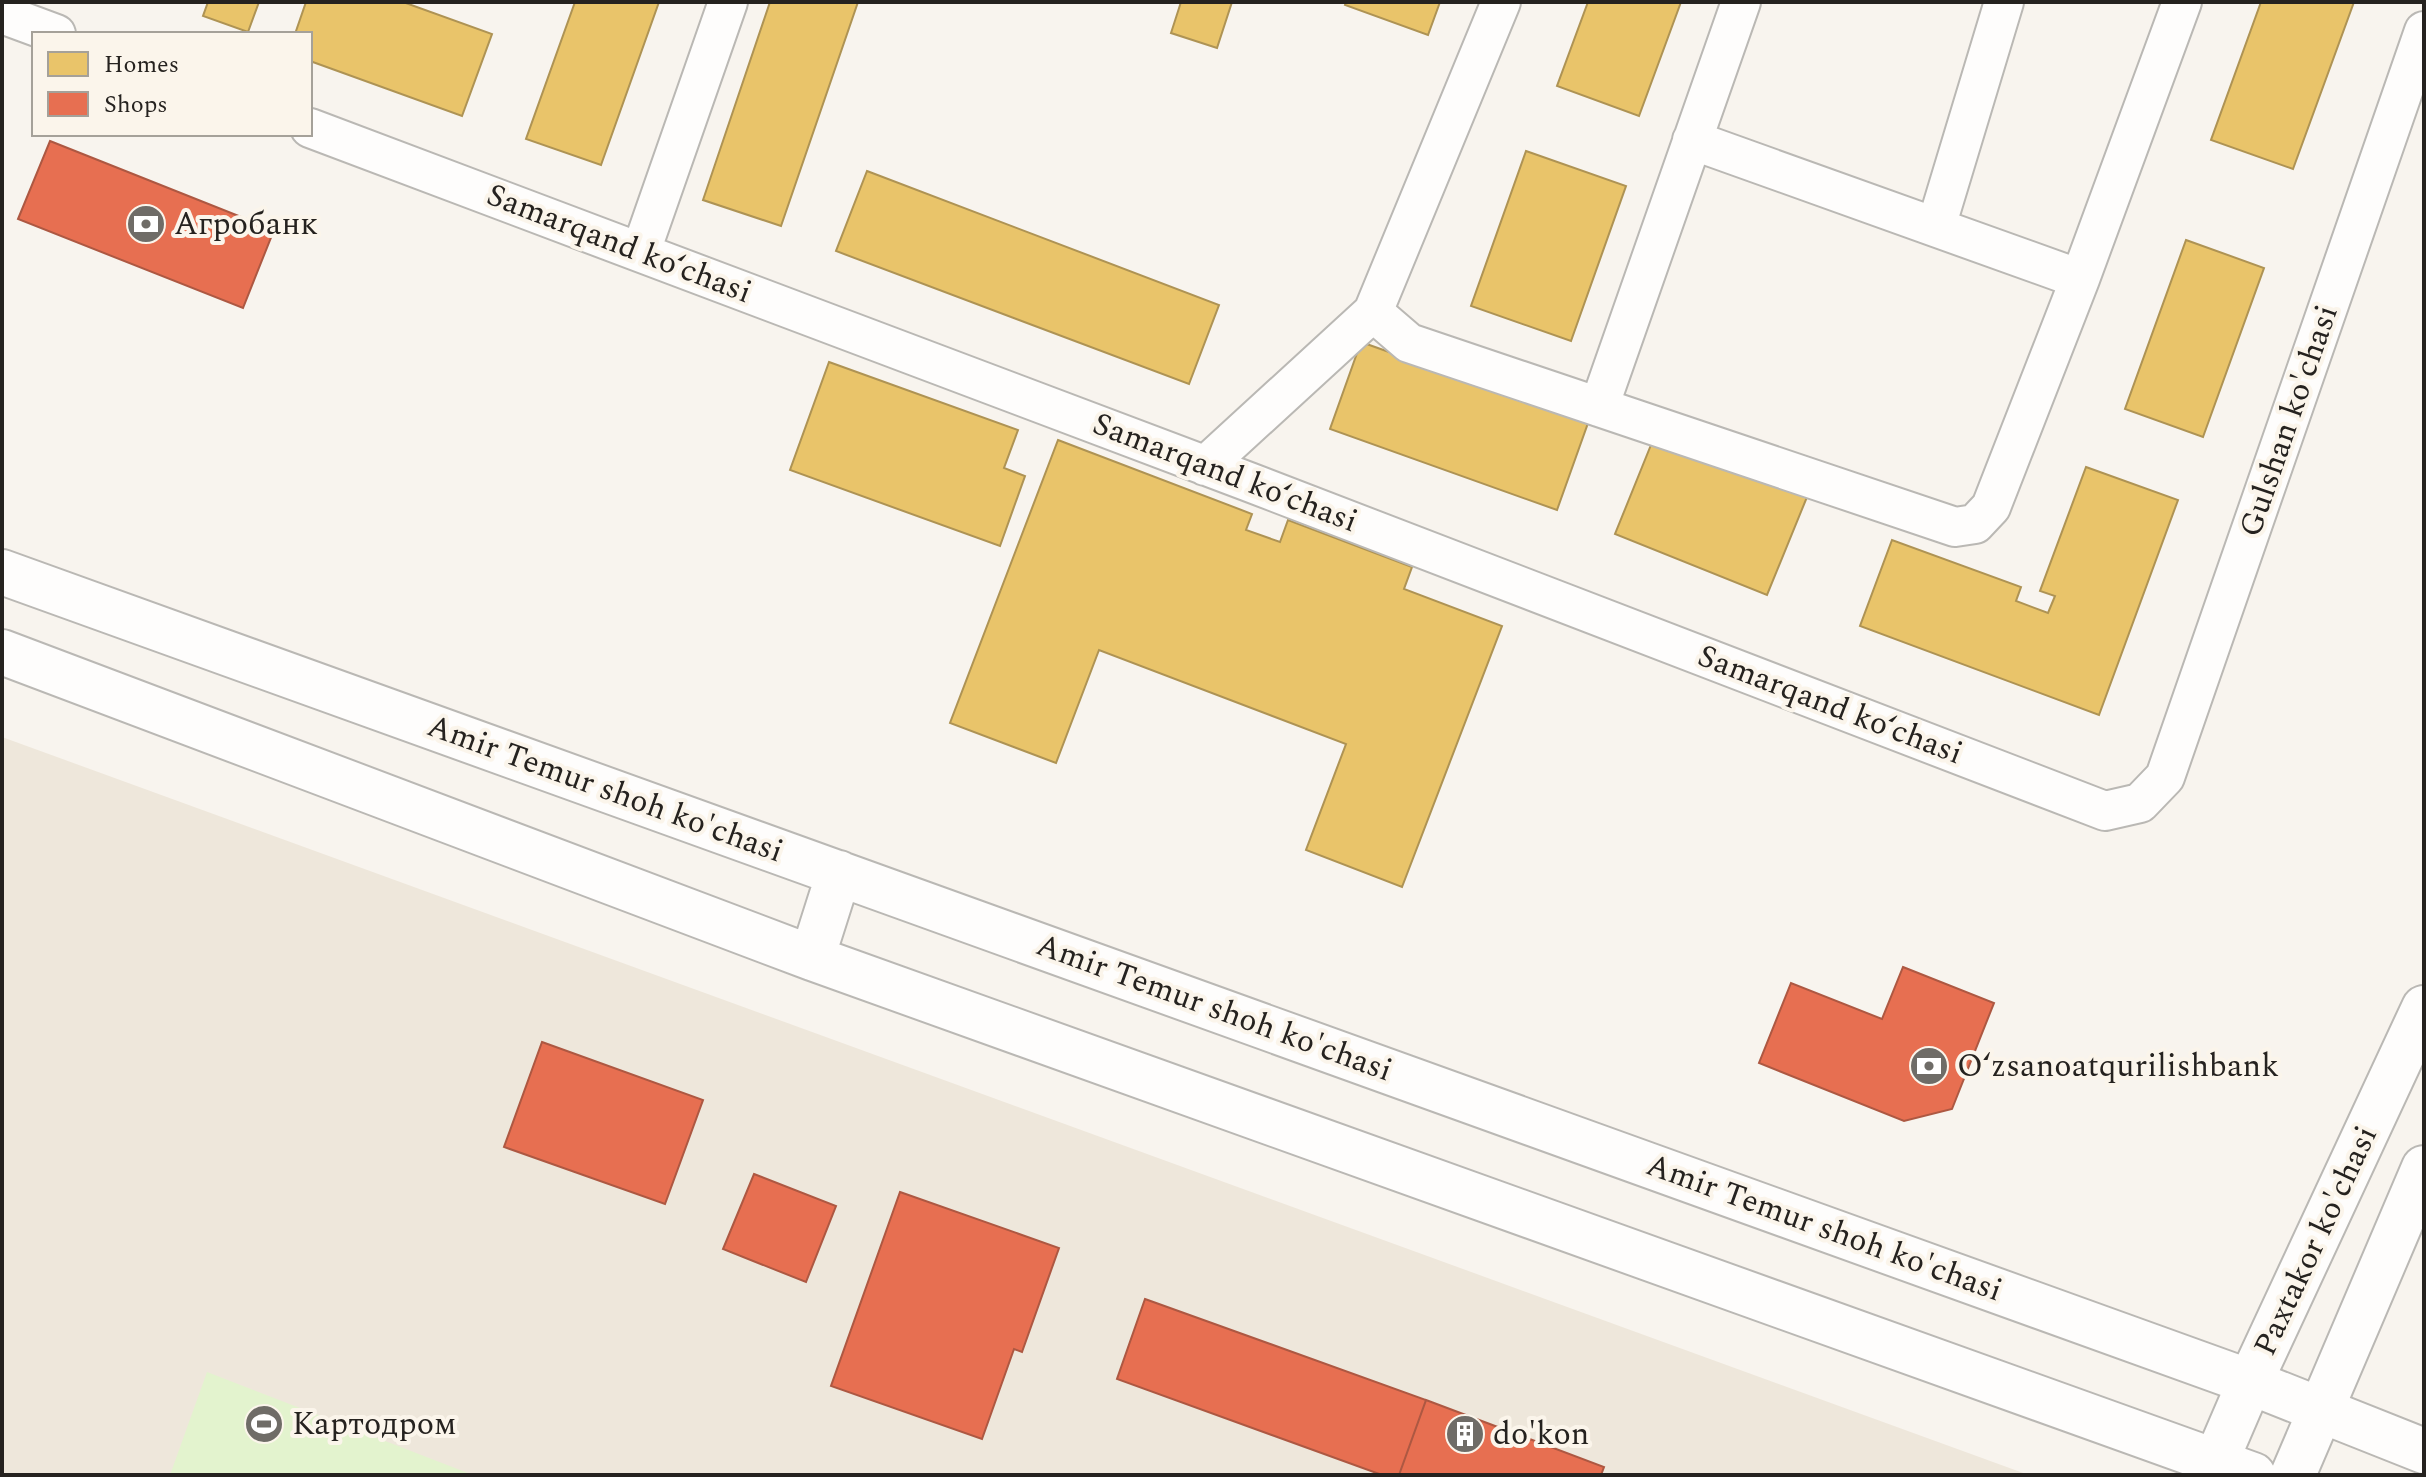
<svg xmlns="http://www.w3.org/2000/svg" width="2426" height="1477" font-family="Spectral,serif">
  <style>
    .built { fill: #eee7db }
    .green { fill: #e3f3ce }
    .homes { fill: #e9c46a; stroke: #ae9354; stroke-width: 2 }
    .shops { fill: #e76f51; stroke: #ad5842; stroke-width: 2 }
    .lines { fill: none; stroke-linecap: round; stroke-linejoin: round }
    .street-casing { stroke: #bab8b4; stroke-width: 42 }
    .secondary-casing { stroke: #bab8b4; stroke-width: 48 }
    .highway-casing { stroke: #bab8b4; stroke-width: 48 }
    .street { stroke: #fefdfc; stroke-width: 38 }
    .secondary { stroke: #fefdfc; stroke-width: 44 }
    .highway { stroke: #fefdfc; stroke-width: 44 }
    .labels { text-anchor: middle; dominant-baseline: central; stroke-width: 8; stroke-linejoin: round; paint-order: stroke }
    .poi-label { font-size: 32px; fill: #25221f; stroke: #fbf5eb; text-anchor: start }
    .street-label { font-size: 32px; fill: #25221f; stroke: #fbf5eb }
  </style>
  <rect width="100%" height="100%" fill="#f8f4ee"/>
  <path class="built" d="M2 737 2026 1474 2027 1475H2Z"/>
  <path class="green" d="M207 1372 473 1475H170Z"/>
  <path class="homes" d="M208 2H259L248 32 203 16Z
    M306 2H403L492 34 462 116 310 61V34H295Z
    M575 2H659L601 165 526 139Z
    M770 2H858L781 226 703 200Z
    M1181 2H1232L1217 48 1171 33Z
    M1346 2H1440L1428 35 1345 5Z
    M1588 2H1681L1639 116 1557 86Z
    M2261 2H2354L2293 169 2211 140Z
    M1526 151 1626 186 1571 341 1471 306Z
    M867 171 1219 305 1189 384 836 251Z
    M2186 240 2264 268 2203 437 2125 409Z
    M1361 342 1588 423 1557 510 1330 429Z
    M829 362 1018 430 1004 468 1025 476 1000 546 790 470Z
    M1655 435 1807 497 1767 595 1615 534Z
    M1058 440 1252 514 1246 530 1280 542 1288 520 1412 567 1404 589 1502 626 1402 887 1306 850 1346 744 1099 650 1056 763 950 723Z
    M2086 467 2178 500 2099 715 1860 626 1892 540 2021 587 2016 601 2048 613 2055 596 2040 591Z"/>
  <path class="shops" d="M50 141 274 230 243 308 18 219Z
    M1903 967 1994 1003 1952 1109 1904 1121 1759 1063 1791 983 1882 1019Z
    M542 1042 703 1100 665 1204 504 1147Z
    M754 1174 836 1206 806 1282 723 1249Z
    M900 1192 1059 1248 1022 1352 1014 1349 982 1439 831 1386Z
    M1145 1299 1426 1400 1399 1475H1382L1117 1379Z
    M1426 1400 1604 1467 1601 1475H1399Z"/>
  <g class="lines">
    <defs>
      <path id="street" d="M2 14 56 34
        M310 128 1249 482 2105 811 2140 803 2165 777 2424 31
        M1692 140 2080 279
        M1936 227 2004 2
        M641 251 728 2
        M1373 312 1409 343 1955 527 1975 524 1991 507 2080 279 2182 2
        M1599 407 1741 2
        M1205 466 1373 312 1501 2"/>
      <path id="secondary" d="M2210 1475 2250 1382 2424 1008
        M2293 1475 2424 1168"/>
      <path id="highway" d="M2 572 2250 1382 2424 1451
        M2 652 812 958 2253 1475
        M812 958 839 873"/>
    </defs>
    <use href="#street" class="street-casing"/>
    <use href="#secondary" class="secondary-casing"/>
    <use href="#highway" class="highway-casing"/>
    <use href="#street" class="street"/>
    <use href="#secondary" class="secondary"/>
    <use href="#highway" class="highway"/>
  </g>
  <defs>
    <symbol id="bank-disc" viewBox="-11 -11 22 22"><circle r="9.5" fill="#6f6c67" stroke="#fbf5eb"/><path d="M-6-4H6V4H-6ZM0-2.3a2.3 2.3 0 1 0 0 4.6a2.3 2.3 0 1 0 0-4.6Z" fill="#fff"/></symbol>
    <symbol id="stadium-disc" viewBox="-11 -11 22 22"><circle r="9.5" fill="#6f6c67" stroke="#fbf5eb"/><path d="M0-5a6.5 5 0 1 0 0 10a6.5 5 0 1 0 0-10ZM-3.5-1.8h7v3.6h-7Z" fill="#fff"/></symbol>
    <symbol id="building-disc" viewBox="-11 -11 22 22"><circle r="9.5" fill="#6f6c67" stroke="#fbf5eb"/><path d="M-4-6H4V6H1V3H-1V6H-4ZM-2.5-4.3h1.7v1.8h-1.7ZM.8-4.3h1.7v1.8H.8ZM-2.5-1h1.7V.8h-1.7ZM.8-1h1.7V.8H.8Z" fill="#fff"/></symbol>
  </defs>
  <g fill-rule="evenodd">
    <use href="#bank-disc" x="124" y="202" width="44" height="44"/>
    <use href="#bank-disc" x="1907" y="1044" width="44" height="44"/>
    <use href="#stadium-disc" x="242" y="1402" width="44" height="44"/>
    <use href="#building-disc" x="1443" y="1412" width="44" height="44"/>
  </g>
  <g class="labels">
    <g class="poi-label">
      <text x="174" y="224">Агробанк</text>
      <text x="1957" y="1066">Oʻzsanoatqurilishbank</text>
      <text x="292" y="1424">Картодром</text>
      <text x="1493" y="1434">do'kon</text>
    </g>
    <g class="street-label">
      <text transform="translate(619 244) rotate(21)">Samarqand ko‘chasi</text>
      <text transform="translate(2289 421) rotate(-71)">Gulshan ko'chasi</text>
      <text transform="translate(1225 473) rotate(21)">Samarqand ko‘chasi</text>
      <text transform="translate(1830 705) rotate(21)">Samarqand ko‘chasi</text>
      <text transform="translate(605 789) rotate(20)">Amir Temur shoh ko'chasi</text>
      <text transform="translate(1214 1008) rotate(20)">Amir Temur shoh ko'chasi</text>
      <text transform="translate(1824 1228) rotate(20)">Amir Temur shoh ko'chasi</text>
      <text transform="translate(2316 1241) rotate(-65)">Paxtakor ko'chasi</text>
    </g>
  </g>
  <rect width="2426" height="1477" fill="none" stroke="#25221f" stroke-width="8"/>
  <rect x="32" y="32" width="280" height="104" fill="#fbf5eb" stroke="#a5a199" stroke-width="2"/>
  <rect x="48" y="52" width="40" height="24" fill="#e9c46a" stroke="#a5a199" stroke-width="2"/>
  <text x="104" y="72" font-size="24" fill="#25221f">Homes</text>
  <rect x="48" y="92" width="40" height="24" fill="#e76f51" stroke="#a5a199" stroke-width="2"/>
  <text x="104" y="112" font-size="24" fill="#25221f">Shops</text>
</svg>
